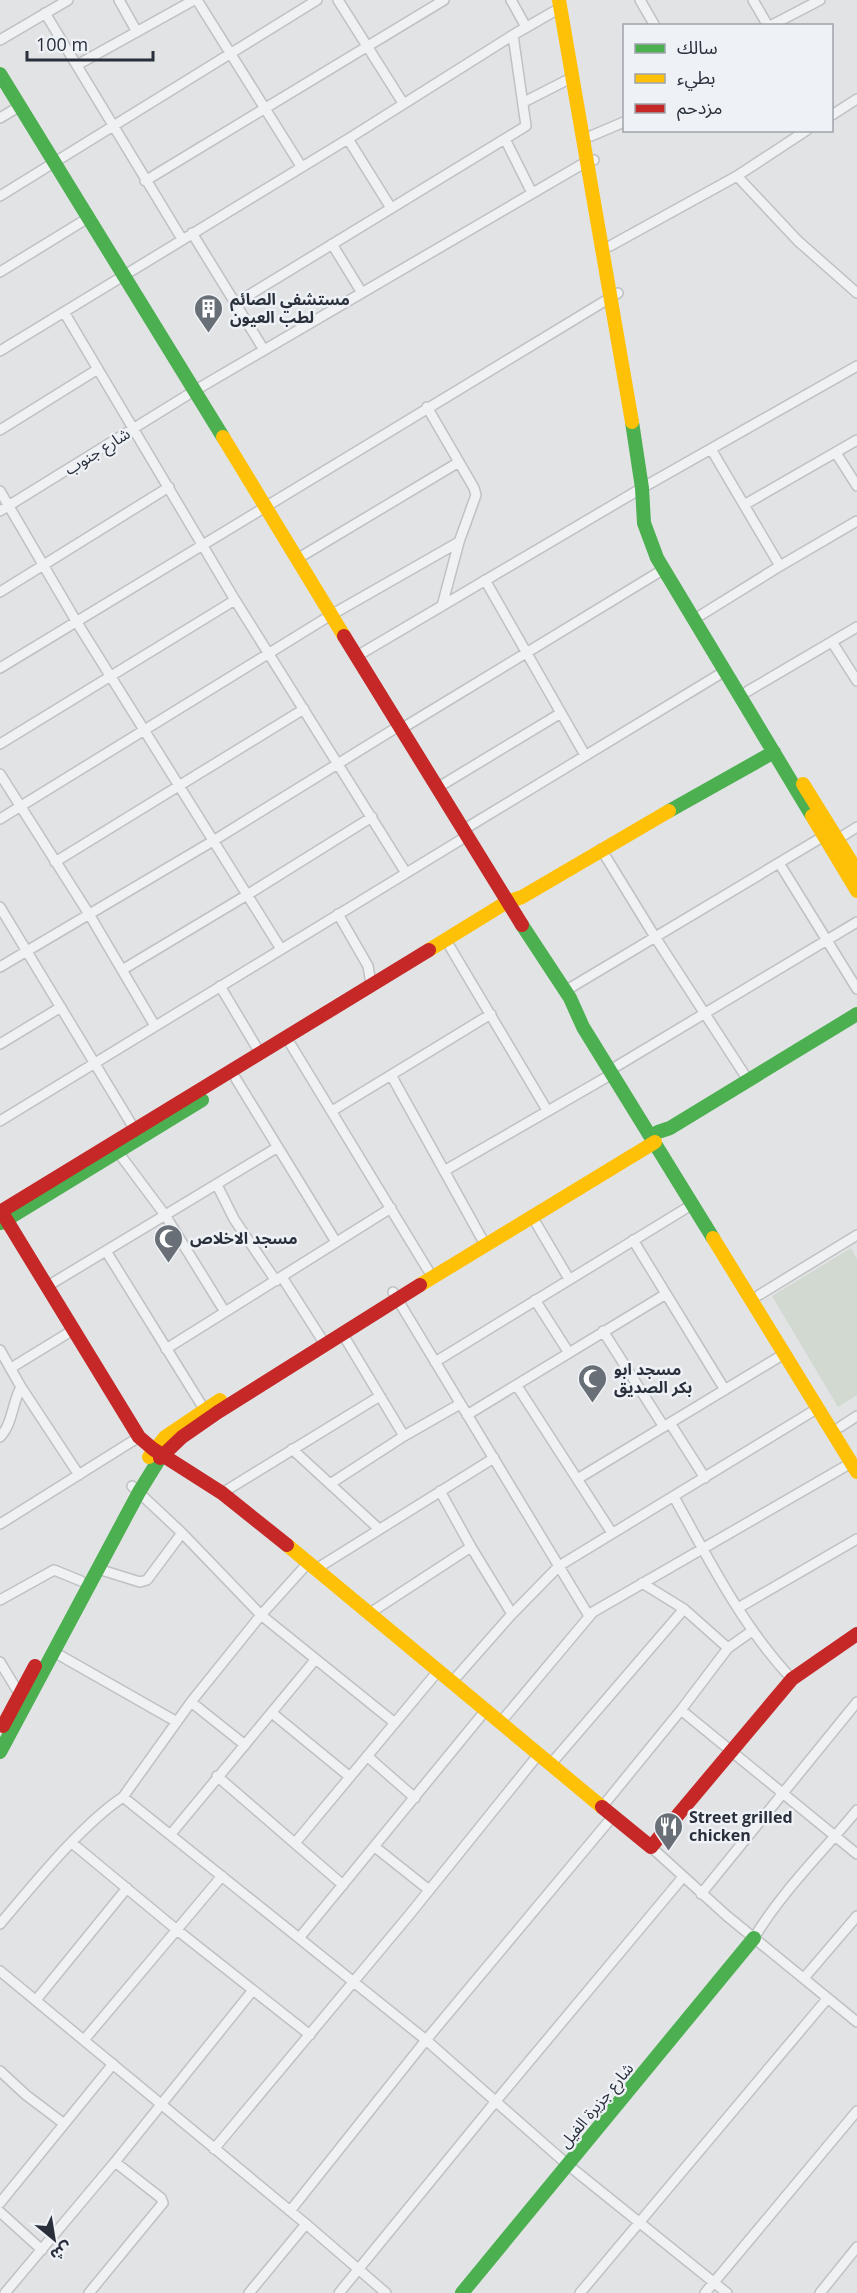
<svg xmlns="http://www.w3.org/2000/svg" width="857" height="2293" font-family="'Open Sans','Noto Sans Arabic',sans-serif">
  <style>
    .green { fill: #d2d9d1 }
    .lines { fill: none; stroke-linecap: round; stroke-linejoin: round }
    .street-casing { stroke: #bfc1c3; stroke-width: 12 }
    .street { stroke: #eff1f2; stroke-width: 9 }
    .fast { stroke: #4caf50; stroke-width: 14 }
    .slow { stroke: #ffc107; stroke-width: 14 }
    .jam { stroke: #c62828; stroke-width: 14 }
    .labels { text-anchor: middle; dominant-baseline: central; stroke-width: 5; stroke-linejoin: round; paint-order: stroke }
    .poi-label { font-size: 16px; font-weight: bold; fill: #29303c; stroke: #eef1f5; text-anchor: start }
    .street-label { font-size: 16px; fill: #29303c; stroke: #eef1f5 }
  </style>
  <rect width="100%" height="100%" fill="#e1e3e5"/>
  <path class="green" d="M851 1248 857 1259V1395L838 1407 772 1296Z"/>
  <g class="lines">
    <defs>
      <path id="street" d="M119 0 137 32
        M197 0 301 166
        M338 0 403 103
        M511 0 526 27
        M640 0 655 26
        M753 0 768 26
        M45 13 182 239
        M770 26 820 0
        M0 40 68 0
        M77 65 194 0
        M524 102 573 77
        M832 115 857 99
        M0 118 20 106
        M591 136 624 122
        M348 139 391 208
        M505 139 532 193
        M737 176 798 241 857 293
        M145 181 444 0
        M0 196 317 0
        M192 233 264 350
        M332 244 362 293
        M610 246 737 176 807 130
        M0 272 88 218
        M236 303 526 126 513 35
        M64 312 235 600 406 873
        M0 351 348 139 513 35 560 8
        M427 407 474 488 476 495 459 542 442 606
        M0 430 98 369
        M711 449 780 566
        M836 453 857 486
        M0 491 76 621 281 949
        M744 505 857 440
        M0 511 194 391 586 162 594 160
        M297 559 459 462
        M485 580 585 755
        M0 592 169 487
        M701 615 780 566 857 521
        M832 642 857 681
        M357 656 642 488 857 366
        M0 668 618 293
        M748 691 857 627
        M401 729 664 569
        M0 744 235 600
        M0 774 89 914 155 1026
        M437 788 561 713
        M0 819 331 615 459 542
        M463 830 725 671
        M838 839 857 827
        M601 849 655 937 748 1080
        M55 862 304 709
        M779 863 857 989
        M0 907 135 1130
        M338 914 368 966 371 984
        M450 947 547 1110
        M0 967 213 841 399 726
        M122 970 247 895 372 817
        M220 986 260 1053
        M565 991 824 836
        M0 1044 61 1007
        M291 1045 428 1270
        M617 1066 857 922
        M391 1075 482 1239
        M236 1079 336 1242
        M332 1111 491 1014
        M0 1121 467 836
        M118 1152 165 1215 225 1312
        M444 1171 612 1074
        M217 1185 234 1219 276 1281
        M533 1218 569 1279
        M633 1240 725 1390
        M106 1251 204 1409
        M282 1277 321 1338
        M46 1287 278 1147
        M393 1292 589 1616
        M759 1295 857 1235
        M535 1300 569 1353
        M603 1331 664 1427
        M342 1333 404 1436
        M166 1349 391 1208
        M0 1350 21 1387 79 1475
        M435 1362 693 1204
        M11 1368 73 1330
        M517 1386 612 1533
        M467 1415 666 1294
        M670 1423 705 1478
        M840 1427 857 1416
        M0 1437C13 1423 12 1403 21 1387
        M292 1449 379 1529
        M579 1478 784 1354
        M330 1484 404 1436 460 1404
        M132 1486 182 1533 261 1615 395 1723
        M440 1491 471 1547 512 1614
        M222 1493 380 1396
        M674 1497C709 1560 742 1626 792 1679
        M0 1524 139 1437
        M98 1569 140 1582 147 1580 182 1533
        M316 1569 494 1458
        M642 1583 684 1609 728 1648
        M0 1600 54 1570 81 1581
        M738 1608 857 1539
        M370 1613 471 1547
        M54 1652 177 1722
        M0 1662 20 1695
        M452 1682 512 1614 559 1566 818 1408
        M191 1702 245 1745
        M681 1710 857 1854
        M272 1713 350 1777
        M500 1723 593 1612 851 1463
        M367 1756 415 1798
        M550 1765 684 1609
        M217 1776 343 1885
        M123 1797 426 2040 568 2165 727 2293
        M602 1807 681 1710 728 1648 752 1631
        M171 1834 315 1660
        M72 1843 177 1930 310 2035
        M295 1843 438 1671
        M375 1847 429 1890
        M651 1847 727 1916 857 2022
        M701 1894 857 1702
        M0 1924C34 1884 80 1826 123 1797L191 1702 261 1615 308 1563
        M300 1937 485 1711
        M754 1938C782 1891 823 1852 857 1810
        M0 1971 306 2224 386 2293
        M804 1978 857 1916
        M36 2000 127 1888
        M84 2040 222 1876
        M0 2071 26 2095 63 2123
        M214 2149 410 1914 538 1755
        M0 2203 113 2064
        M290 2211 426 2040 613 1816
        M0 2212 42 2250
        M5 2293 115 2162 253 1990
        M89 2293 163 2203 161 2198 115 2162
        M249 2293 306 2224
        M339 2293 496 2101 683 1877
        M580 2293 827 1999
        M705 2293 857 2111
        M820 2293 857 2247"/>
    </defs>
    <use href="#street" class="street-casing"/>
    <use href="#street" class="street"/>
    <path class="fast" d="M0 74 223 437
      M632 422 642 488 644 523 657 558 812 816
      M669 811 774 752
      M522 925 570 998 583 1027 713 1238
      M658 1132 670 1128 857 1014
      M1 1223 202 1100
      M0 1752 139 1492 160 1458
      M462 2293 754 1938"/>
    <path class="slow" d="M559 0 632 422
      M223 437 344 636
      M803 784 857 871
      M812 816 857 891
      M429 950 507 902 522 897 669 811
      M713 1238 857 1472
      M420 1285 655 1142
      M149 1457 165 1437 220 1400
      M287 1545 602 1807"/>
    <path class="jam" d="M344 636 522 925
      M1 1211 139 1437 153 1449 222 1493 287 1545
      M0 1212 429 950
      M160 1458 182 1437 218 1412 420 1285
      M3 1726 35 1666
      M602 1807 651 1847 792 1679 857 1634"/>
  </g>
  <defs>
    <symbol id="building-pin" viewBox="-11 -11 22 30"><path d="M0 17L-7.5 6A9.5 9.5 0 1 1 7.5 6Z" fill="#696f77" stroke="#eef1f5"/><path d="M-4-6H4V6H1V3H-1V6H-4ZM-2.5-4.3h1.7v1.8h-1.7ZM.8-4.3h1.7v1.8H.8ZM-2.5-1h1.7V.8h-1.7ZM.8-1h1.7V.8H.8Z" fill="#fff"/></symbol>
    <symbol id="mosque-pin" viewBox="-11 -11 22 30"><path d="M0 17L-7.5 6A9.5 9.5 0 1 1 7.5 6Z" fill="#696f77" stroke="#eef1f5"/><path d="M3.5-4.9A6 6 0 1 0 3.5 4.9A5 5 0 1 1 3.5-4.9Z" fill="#fff"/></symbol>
    <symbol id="restaurant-pin" viewBox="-11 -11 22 30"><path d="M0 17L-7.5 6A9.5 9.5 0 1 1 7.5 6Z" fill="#696f77" stroke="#eef1f5"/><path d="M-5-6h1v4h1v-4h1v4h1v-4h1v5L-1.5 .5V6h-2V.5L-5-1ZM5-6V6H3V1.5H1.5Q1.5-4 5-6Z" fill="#fff"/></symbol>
  </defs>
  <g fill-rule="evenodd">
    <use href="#building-pin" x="192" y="292" width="33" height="45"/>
    <use href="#mosque-pin" x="152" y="1222" width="33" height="45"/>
    <use href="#mosque-pin" x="576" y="1362" width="33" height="45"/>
    <use href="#restaurant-pin" x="652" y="1810" width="33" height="45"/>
  </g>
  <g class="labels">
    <g class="poi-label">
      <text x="230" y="299">مستشفي الصائم<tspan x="230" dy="18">لطب العيون</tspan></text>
      <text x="190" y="1238">مسجد الاخلاص</text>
      <text x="614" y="1369">مسجد ابو<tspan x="614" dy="18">بكر الصديق</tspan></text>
      <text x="689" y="1817">Street grilled<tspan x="689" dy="18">chicken</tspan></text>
    </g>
    <g class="street-label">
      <text transform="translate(97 451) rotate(-32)">شارع جنوب</text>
      <text transform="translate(596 2105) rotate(-50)">شارع جزيرة الفيل</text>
    </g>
  </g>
  <rect x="623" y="24" width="210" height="108" fill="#eef1f5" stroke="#9fa4ab" stroke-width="1.5"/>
  <rect x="635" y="44" width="30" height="9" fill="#4caf50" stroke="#9fa4ab" stroke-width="1.5"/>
  <text x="677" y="54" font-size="18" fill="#29303c">سالك</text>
  <rect x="635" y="74" width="30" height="9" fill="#ffc107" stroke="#9fa4ab" stroke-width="1.5"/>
  <text x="677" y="84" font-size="18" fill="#29303c">بطيء</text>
  <rect x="635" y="104" width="30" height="9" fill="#c62828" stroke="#9fa4ab" stroke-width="1.5"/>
  <text x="677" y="114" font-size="18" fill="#29303c">مزدحم</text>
  <g transform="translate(54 2239) rotate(150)" stroke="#eef1f5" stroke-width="4.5" paint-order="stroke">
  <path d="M0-4.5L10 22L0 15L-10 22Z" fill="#29303c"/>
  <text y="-9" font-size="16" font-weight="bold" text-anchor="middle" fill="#29303c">ش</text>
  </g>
  <path d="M27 51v9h126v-9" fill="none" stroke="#29303c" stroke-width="3"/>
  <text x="36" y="51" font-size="18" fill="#29303c" stroke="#eef1f5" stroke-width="4.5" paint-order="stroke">100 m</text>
</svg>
